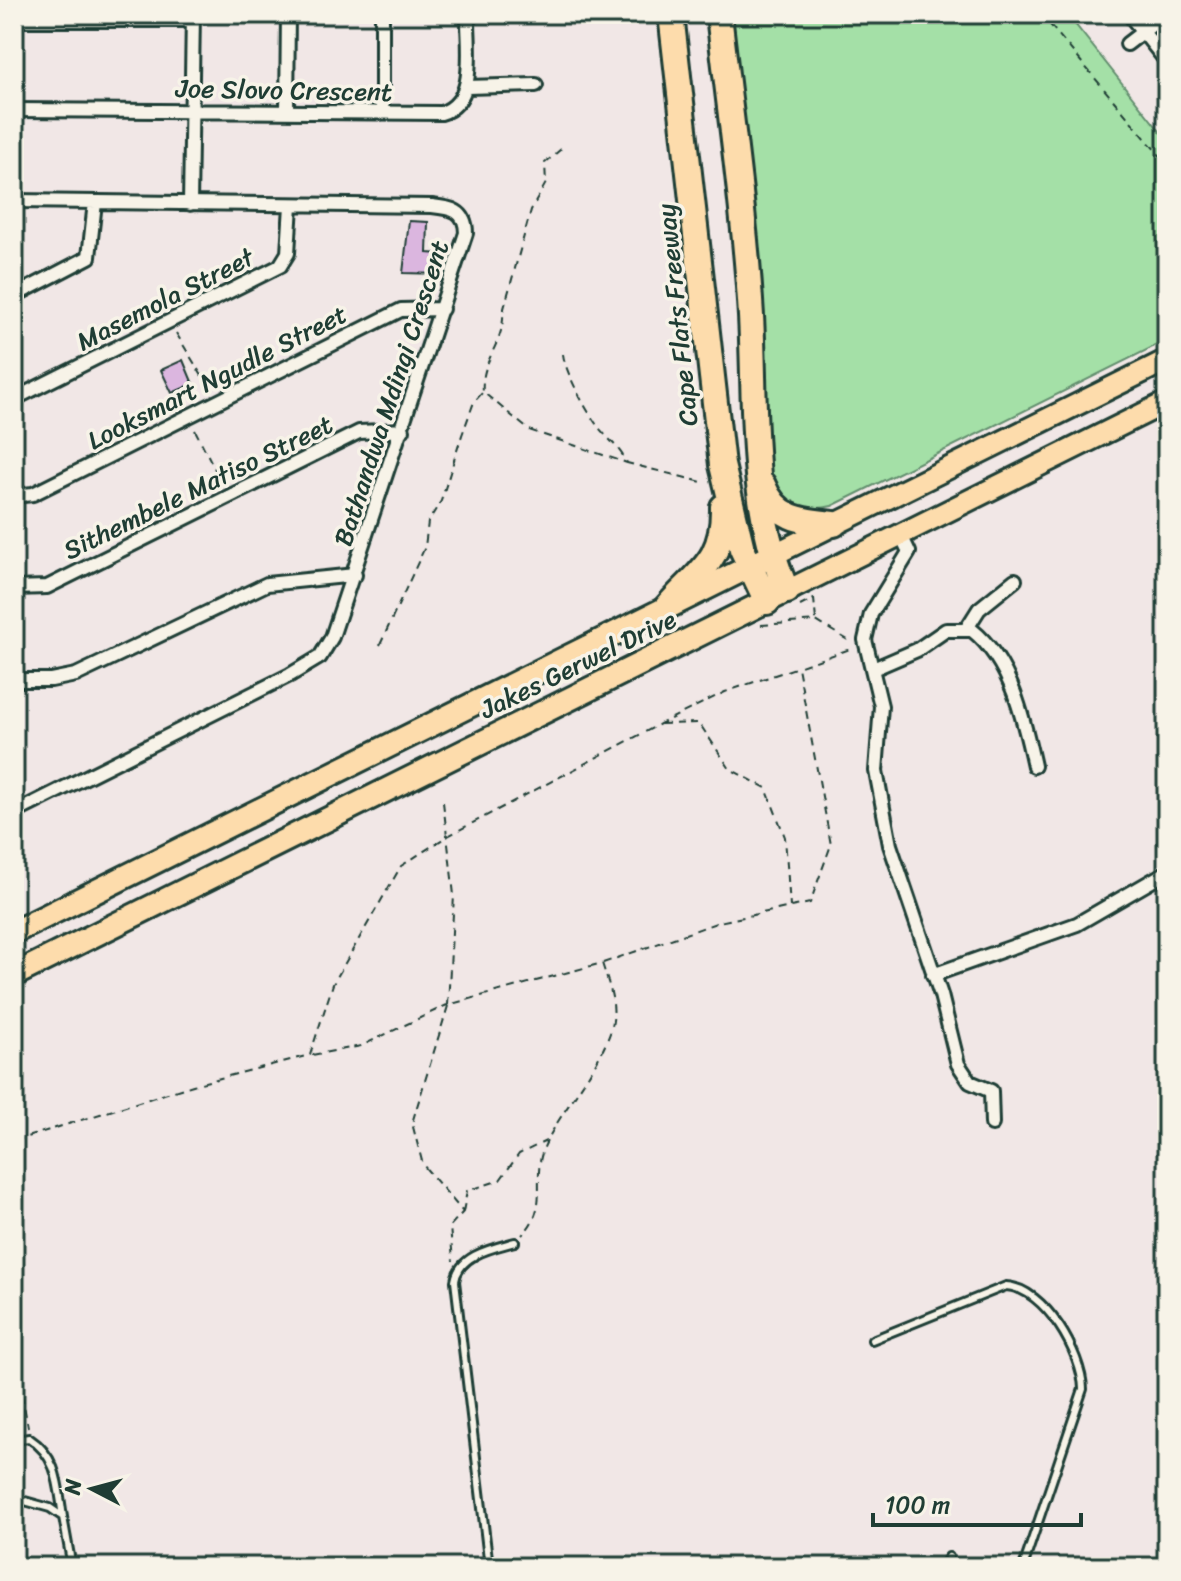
<svg xmlns="http://www.w3.org/2000/svg" width="1181" height="1581" font-family="Sriracha,sans-serif">
  <style>
    .green { fill: #a4e0a7; stroke: #628e6e; stroke-width: 2 }
    .building { fill: #dbb6df; stroke: #1f3d34; stroke-width: 2 }
    .lines { fill: none; stroke-linecap: round; stroke-linejoin: round }
    .service-casing { stroke: #1f3d34; stroke-width: 12 }
    .minor-casing { stroke: #1f3d34; stroke-width: 18 }
    .primary-casing { stroke: #1f3d34; stroke-width: 26 }
    .trunk-casing { stroke: #1f3d34; stroke-width: 28 }
    .motorway-casing { stroke: #1f3d34; stroke-width: 30 }
    .path { stroke: #1f3d34; stroke-width: 2; stroke-dasharray: 8 6; stroke-linecap: butt }
    .service { stroke: #f7f3e8; stroke-width: 6 }
    .minor { stroke: #f7f3e8; stroke-width: 12 }
    .primary { stroke: #fddcac; stroke-width: 20 }
    .trunk { stroke: #fddcac; stroke-width: 22 }
    .motorway { stroke: #fddcac; stroke-width: 24 }
    .labels { text-anchor: middle; dominant-baseline: central; stroke-width: 7; stroke-linejoin: round; paint-order: stroke }
    .street-label { font-size: 26px; fill: #1f3d34; stroke: #f7f3e8 }
  </style>
  <rect width="100%" height="100%" fill="#f1e7e6"/>
  <filter id="ink" filterUnits="userSpaceOnUse"><feTurbulence type="fractalNoise" baseFrequency=".0125" numOctaves="2"/><feDisplacementMap in="SourceGraphic" scale="16" xChannelSelector="R" yChannelSelector="G"/><feConvolveMatrix kernelMatrix="1 2 1 2 8 2 1 2 1" color-interpolation-filters="sRGB"/></filter>
  <g filter="url(#ink)">
    <path class="green" d="M732 14H1067L1167 140V340L832 506C803 513 784 501 769 478L760 268Z"/>
    <path class="building" d="M409 221 428 222 427 253 442 254 441 274 403 273Z
      M183 360 193 384 172 393 161 370Z"/>
    <g class="lines">
      <defs>
        <path id="service" d="M872 1340 1006 1286C1045 1288 1082 1354 1083 1389L1023 1567
          M14 1440 29 1438C58 1457 58 1485 63 1517
          M14 1498 50 1508 63 1517 72 1567
          M489 1567 455 1281C459 1254 494 1248 515 1242
          M942 1567 949 1557"/>
        <path id="minor" d="M1129 14 1167 62
          M14 20H193
          M1127 44 1166 14
          M467 87 536 85
          M14 110 441 113C479 102 467 45 468 14
          M287 112 288 14
          M382 113V14
          M14 201 432 206C451 208 466 210 466 233L332 637 320 657 290 675 14 813
          M190 204 193 14
          M14 296 89 257 95 202
          M14 399 280 266 288 253 291 205
          M14 496 33 494 401 310 442 309
          M900 533 909 552 871 614 865 640 881 706 876 771 890 845 941 995 958 1064 970 1082 991 1091 992 1124
          M14 588 47 587 359 432 403 430
          M967 628 979 609 1015 580
          M873 669 917 650 946 630H972C1011 661 1024 720 1034 766
          M14 680H51L76 675 267 584 355 575
          M933 975 1077 924 1167 872"/>
        <path id="primary" d="M771 556 1167 360
          M787 591 1167 402"/>
        <path id="trunk" d="M14 932 765 559
          M14 975 783 593"/>
        <path id="motorway" d="M671 14 722 465 742 549 767 602
          M719 14C730 114 745 215 751 316 756 409 748 505 787 591
          M763 485C776 519 801 521 834 524
          M666 608C698 571 724 562 723 507"/>
      </defs>
      <use href="#service" class="service-casing"/>
      <use href="#minor" class="minor-casing"/>
      <use href="#primary" class="primary-casing"/>
      <use href="#trunk" class="trunk-casing"/>
      <use href="#motorway" class="motorway-casing"/>
      <path class="path" d="M1041 14 1167 164
        M561 149 545 163 546 183 531 210 503 312C505 343 480 360 483 392L529 430 627 463
        M176 333 210 389
        M563 354C565 372 587 412 599 428 609 440 620 448 627 463L706 483
        M195 430 223 485
        M800 606 814 599 816 620
        M761 625 816 621 851 642
        M380 645 425 547 428 522 441 501 462 435 474 402 482 393
        M661 724 699 723 730 769 766 788 785 837 790 907
        M443 802 454 895 448 1005 602 963C609 986 618 1006 611 1030 598 1070 564 1106 546 1143 529 1177 552 1204 522 1235
        M603 963 719 922 810 903 831 845 798 667 853 648
        M448 1006 412 1123 423 1165 463 1212 450 1226 453 1261
        M312 1055 361 1046 447 1005
        M14 1141 193 1085 310 1055 333 984 401 866 446 837 660 724 725 692 798 667
        M463 1212 467 1191 500 1180 519 1154 546 1141
        M14 1353 28 1427
        M958 1560 970 1567"/>
      <use href="#service" class="service"/>
      <use href="#minor" class="minor"/>
      <use href="#primary" class="primary"/>
      <use href="#trunk" class="trunk"/>
      <use href="#motorway" class="motorway"/>
    </g>
  </g>
  <g class="labels">
    <g class="street-label">
      <text transform="translate(284 90) rotate(1)">Joe Slovo Crescent</text>
      <text transform="translate(165 299) rotate(-27)">Masemola Street</text>
      <text transform="translate(677 315) rotate(-96)">Cape Flats Freeway</text>
      <text transform="translate(217 377) rotate(-27)">Looksmart Ngudle Street</text>
      <text transform="translate(391 393) rotate(-72)">Bathandwa Mdingi Crescent</text>
      <text transform="translate(198 487) rotate(-26)">Sithembele Matiso Street</text>
      <text transform="translate(578 664) rotate(-26)">Jakes Gerwel Drive</text>
    </g>
  </g>
  <rect width="1181" height="1581" fill="none" stroke="#f7f3e8" stroke-width="48"/>
  <rect x="24" y="24" width="1133" height="1533" fill="none" stroke="#1f3d34" stroke-width="3" filter="url(#ink)"/>
  <g transform="translate(92 1489) rotate(276)" stroke="#f7f3e8" stroke-width="6" paint-order="stroke">
  <path d="M0-6L14 30L0 20L-14 30Z" fill="#1f3d34"/>
  <text y="-12" font-size="22" font-weight="bold" text-anchor="middle" fill="#1f3d34">N</text>
  </g>
  <path d="M873 1513v12h208v-12" fill="none" stroke="#1f3d34" stroke-width="4"/>
  <text x="885" y="1513" font-size="24" fill="#1f3d34" stroke="#f7f3e8" stroke-width="6" paint-order="stroke">100 m</text>
</svg>
